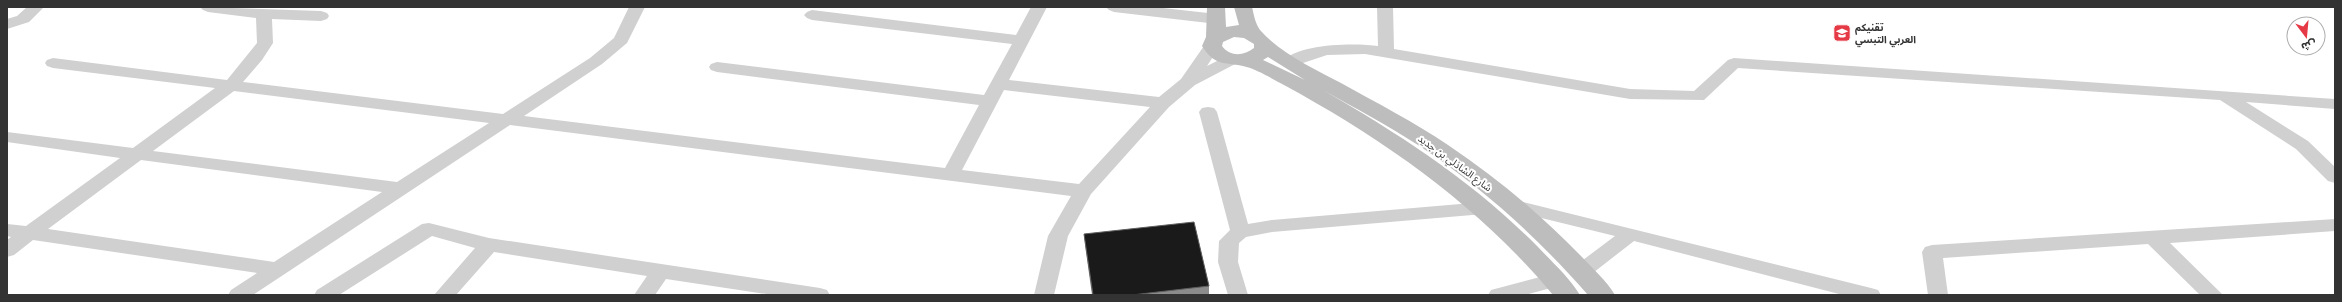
<svg xmlns="http://www.w3.org/2000/svg" width="2342" height="302" font-family="'PT Sans','Noto Sans Arabic',sans-serif">
  <style>
    .lines { fill: none; stroke-linecap: round; stroke-linejoin: round }
    .minor { fill: #d0d0d0; fill-rule: evenodd }
    .secondary { fill: #bdbdbd; fill-rule: evenodd }
    .wall { fill: #8c8c8c }
    .building { fill: #1a1a1a; stroke: #5f5f5f }
    .labels { text-anchor: middle; dominant-baseline: central; stroke-width: 4; stroke-linejoin: round; paint-order: stroke }
    .poi-label { font-size: 10px; font-weight: bold; fill: #333; stroke: #fff; text-anchor: start }
    .street-label { font-size: 10px; fill: #333; stroke: #fff }
  </style>
  <rect width="100%" height="100%" fill="#fff"/>
  <g class="lines">
    <path class="minor" d="M27 7H44L29 22 7 29V19L17 16Z
      M200 7 321 11 327 13 329 16 327 19 321 21 272 19 273 43 262 60 243 82 503 114 590 58 614 38 629 7H645L627 43 602 64 524 116 945 168 979 105 717 72 711 70 709 67 711 64 717 62 984 95 1012 44 812 20 807 18 804 15 807 12 812 10 1016 35 1031 7H1047L1009 80 1159 97 1181 79 1206 43H1218L1220 46 1207 66 1227 56H1239L1241 59 1239 62 1195 85 1169 107 1091 194 1068 236 1054 295H1034L1048 236 1071 196 510 125 253 295H228L231 290 257 273 33 240 14 255 7 257V240L11 237 7 236V224L26 226 120 158 7 142V132L133 148 215 88 53 68 47 66 45 63 47 60 53 58 227 80 257 43 256 18 208 12 203 10ZM1004 90 1150 107 1079 184 962 170ZM234 91 489 123 397 182 153 151ZM141 160 382 192 274 262 48 229Z
      M1106 7H1154L1217 14 1223 16 1225 19 1223 22 1217 24 1114 12 1109 10Z
      M1377 7H1393L1394 49 1630 89 1694 91 1728 60 1734 58 2335 99V109L2246 102 2308 141 2335 167V183L2328 181 2296 149 2220 100 1738 68 1704 100 1630 99 1365 54 1327 55 1291 67 1285 65 1283 62C1296 43 1357 43 1378 46Z
      M1208 107 1214 108 1217 112 1248 224 1272 220 1484 202 1491 204 1494 208 1491 212 1484 214 1272 232 1246 237 1239 243 1238 262 1248 295H1228L1218 262 1219 241 1230 230 1199 112 1202 108Z
      M1511 199 1871 288 1878 290 1881 295H1843L1634 241 1589 276 1582 278 1575 276 1572 271 1575 266 1615 236 1504 209 1502 205 1504 201Z
      M2335 219V231L2170 243 2223 295H2200L2148 244 1943 258 1948 295H1928L1922 252 1925 247 1932 245Z
      M429 223 489 238 820 288 827 290 830 295H773L666 279 655 295H634L647 276 494 252 456 295H434L475 248 432 236 339 295H314L317 290 422 224Z
      M1555 273 1562 275 1565 280 1562 285 1525 295H1488L1491 290Z"/>
    <path class="secondary" d="M1207 7H1225L1226 27 1239 25 1234 7H1252C1254 15 1255 23 1260 30 1280 53 1314 69 1341 83 1377 103 1414 122 1448 145 1496 177 1541 215 1581 256 1592 268 1606 280 1615 295H1588C1538 238 1481 186 1418 145 1387 125 1355 108 1323 90 1401 135 1475 183 1538 247 1552 262 1569 277 1580 295H1553C1479 206 1385 140 1284 85 1272 79 1257 69 1243 66 1223 62 1215 66 1202 46L1206 37ZM1234 37 1244 38 1254 44V48C1244 56 1230 57 1222 46L1223 42ZM1268 57 1305 80 1263 60Z"/>
  </g>
  <path class="wall" d="M1084 234 1209 286V295H1092L1085 245Z"/>
  <path class="building" d="M1194 222 1209 286 1132 295H1093L1084 234Z"/>
  <defs>
    <symbol id="school-square" viewBox="-11 -11 22 22"><rect x="-9" y="-9" width="18" height="18" rx="4" fill="#e63946" stroke="#fff"/><path d="M0-5L7-2L0 1L-7-2ZM-4 1L0 2.5L4 1V4Q0 6-4 4Z" fill="#fff"/></symbol>
  </defs>
  <g fill-rule="evenodd">
    <use href="#school-square" x="1832" y="23" width="20" height="20"/>
  </g>
  <g class="labels">
    <g class="poi-label">
      <text x="1855" y="27">تقنيكم<tspan x="1855" dy="12">العربي التبسي</tspan></text>
    </g>
    <g class="street-label">
      <text transform="translate(1455 163) rotate(36)">شارع الشاذلي بن جديد</text>
    </g>
  </g>
  <rect width="2342" height="302" fill="none" stroke="#333333" stroke-width="16"/>
  <g transform="translate(2306 36) rotate(164)"><circle r="19" fill="#ffffff" stroke="#adadad"/>
  <path d="M0-3L7 15L0 10L-7 15Z" fill="#e63946"/>
  <text y="-6" font-size="11" font-weight="bold" text-anchor="middle" fill="#333333">ش</text>
  </g>
</svg>
